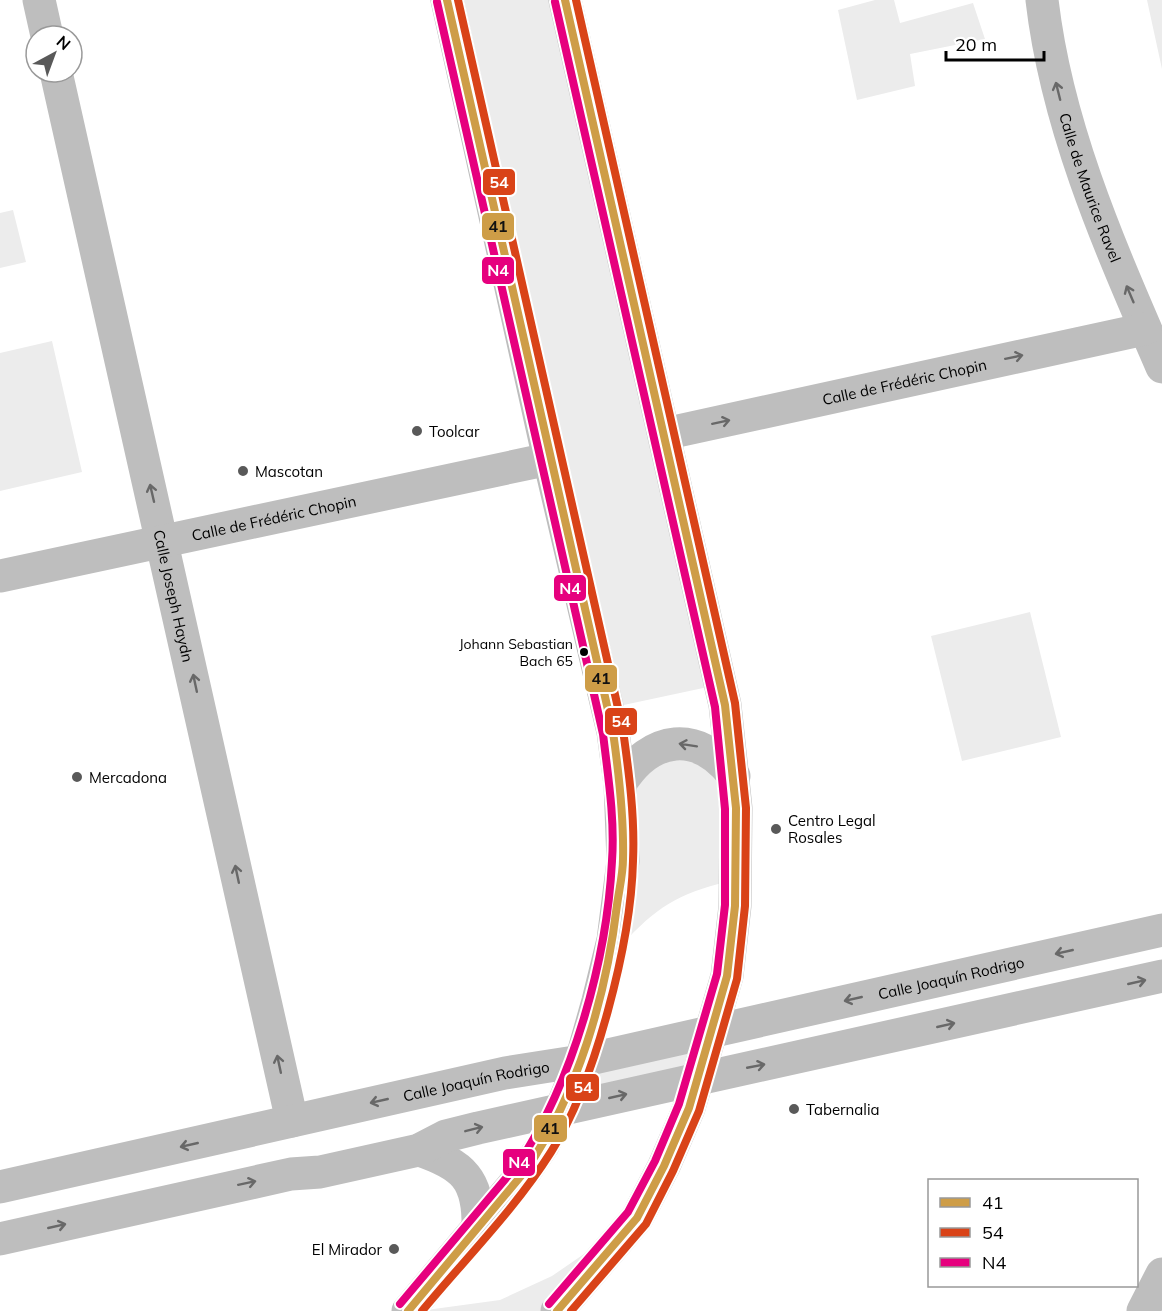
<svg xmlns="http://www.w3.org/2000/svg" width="1162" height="1311" font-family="Mulish,sans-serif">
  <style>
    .green { fill: #ececec }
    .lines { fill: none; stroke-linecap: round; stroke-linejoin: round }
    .minor { stroke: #bebebe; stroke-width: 33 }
    .bus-1-casing { stroke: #fff; stroke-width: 12 }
    .bus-2-casing { stroke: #fff; stroke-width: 12 }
    .bus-3-casing { stroke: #fff; stroke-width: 12 }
    .bus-1 { stroke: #ce9d47; stroke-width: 8 }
    .bus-2 { stroke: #d94318; stroke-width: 8 }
    .bus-3 { stroke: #e6007e; stroke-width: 8 }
    .oneway { stroke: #686868 }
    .poi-dot { fill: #595959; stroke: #fff; stroke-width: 2 }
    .bus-dot { fill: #000; stroke: #fff; stroke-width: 2 }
    .labels { text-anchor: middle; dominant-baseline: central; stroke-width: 5; stroke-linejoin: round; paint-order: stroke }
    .bus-label { font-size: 14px; fill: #000; stroke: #fff; text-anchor: end }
    .street-label { font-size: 15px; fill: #000; stroke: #fff }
    .poi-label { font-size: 15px; fill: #000; stroke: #fff; text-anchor: start }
    .line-badge { stroke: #fff; stroke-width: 2 }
    .badge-label { font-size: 16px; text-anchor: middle; font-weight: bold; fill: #fff }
    .pale-badge-label { font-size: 16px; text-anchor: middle; font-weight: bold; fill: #111 }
  </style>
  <rect width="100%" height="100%" fill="#fff"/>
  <path class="green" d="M461 0H554L708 687 619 706Z
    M875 0H894L900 23 973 3 985 39 910 54 915 86 857 100 838 10Z
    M1147 0H1162V69Z
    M13 210 26 262 0 268V213Z
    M52 341 82 472 0 491V353Z
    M1030 612 1061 737 962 761 931 636Z
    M677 751 718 772 727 882C679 893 655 908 622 945L632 787Z
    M694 1046 688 1065 583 1094 589 1072Z
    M600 1243 543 1311H419L500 1300 552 1276Z"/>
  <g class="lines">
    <g class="minor">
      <path d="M39 0 47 36"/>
      <path id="s1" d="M1042 0C1057 129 1111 249 1162 367"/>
      <path id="s2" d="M56 72 292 1121"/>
      <path id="s3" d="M664 434 1145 329"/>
      <path id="s4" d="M0 576 549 459"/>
      <path d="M620 784C651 735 698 729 734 776"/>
      <path d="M419 1150C463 1165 479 1179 478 1227"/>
      <path id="s5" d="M0 1187 505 1073 581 1061 1162 930"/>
      <path d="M0 1239 291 1174 320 1172 419 1150 446 1136 478 1128 1162 976"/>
      <path d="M408 1311 526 1170 543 1145 561 1109 581 1061 598 1001 613 940 623 861 620 784 613 732 549 459 447 0"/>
      <path d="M557 1311 637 1218 664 1166 689 1108 727 976 735 906 736 808 725 705 565 0"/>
      <path d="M1143 1311 1162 1274"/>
    </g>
    <defs>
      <path id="bus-1" d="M408 1311 526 1170C578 1093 606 997 617 905 619 890 623 874 623 859 624 817 619 774 613 732L447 0
        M557 1311 637 1218 664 1166 689 1108 727 976 735 906 736 808 725 705 565 0"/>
      <path id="bus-2" d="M422 1311C465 1259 515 1209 551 1152 595 1083 631 943 633 861 635 817 629 773 623 730L458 0
        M571 1311 646 1224 673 1171 699 1111 737 979 745 906 746 808 735 703 576 0"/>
      <path id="bus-3" d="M400 1304 518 1164C573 1082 607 960 612 861 615 819 608 776 603 734L437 2
        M549 1304 628 1212 655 1161 679 1104 717 974 725 905V809L715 707 555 2"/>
    </defs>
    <use href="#bus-1" class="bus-1-casing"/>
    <use href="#bus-2" class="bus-2-casing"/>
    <use href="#bus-3" class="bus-3-casing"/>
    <use href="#bus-1" class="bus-1"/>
    <use href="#bus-2" class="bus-2"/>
    <use href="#bus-3" class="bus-3"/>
  </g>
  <defs><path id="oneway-shaft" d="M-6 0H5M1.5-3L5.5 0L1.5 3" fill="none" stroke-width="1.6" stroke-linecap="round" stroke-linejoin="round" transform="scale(1.5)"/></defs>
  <g class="oneway">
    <use href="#oneway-shaft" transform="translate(1058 91) rotate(-104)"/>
    <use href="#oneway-shaft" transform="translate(1130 294) rotate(-113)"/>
    <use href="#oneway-shaft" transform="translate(1014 357) rotate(-12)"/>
    <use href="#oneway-shaft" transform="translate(721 422) rotate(-12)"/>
    <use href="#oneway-shaft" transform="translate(152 493) rotate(-103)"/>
    <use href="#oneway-shaft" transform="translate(195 683) rotate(-102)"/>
    <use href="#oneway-shaft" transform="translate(688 745) rotate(-171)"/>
    <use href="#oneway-shaft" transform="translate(237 874) rotate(-102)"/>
    <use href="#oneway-shaft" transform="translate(1064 952) rotate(167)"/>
    <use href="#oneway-shaft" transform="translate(1137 982) rotate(-13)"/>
    <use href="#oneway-shaft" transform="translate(853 999) rotate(167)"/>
    <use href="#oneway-shaft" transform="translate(946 1025) rotate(-13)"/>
    <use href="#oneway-shaft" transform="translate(279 1064) rotate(-102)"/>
    <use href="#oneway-shaft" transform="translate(756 1066) rotate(-11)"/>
    <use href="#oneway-shaft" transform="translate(618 1096) rotate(-13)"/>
    <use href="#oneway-shaft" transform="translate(379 1101) rotate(167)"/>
    <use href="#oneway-shaft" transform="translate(474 1129) rotate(-14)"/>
    <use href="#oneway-shaft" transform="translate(189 1145) rotate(167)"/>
    <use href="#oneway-shaft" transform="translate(247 1183) rotate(-12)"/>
    <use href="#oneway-shaft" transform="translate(57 1226) rotate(-13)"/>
  </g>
  <g class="poi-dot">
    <circle cx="417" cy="431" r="6"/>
    <circle cx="243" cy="471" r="6"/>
    <circle cx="77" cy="777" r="6"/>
    <circle cx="776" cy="829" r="6"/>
    <circle cx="794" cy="1109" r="6"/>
    <circle cx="394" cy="1249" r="6"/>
  </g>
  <circle class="bus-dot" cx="584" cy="652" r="5"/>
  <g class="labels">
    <g class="bus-label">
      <text x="573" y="644">Johann Sebastian<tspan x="573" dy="17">Bach 65</tspan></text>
    </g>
    <g class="street-label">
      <text stroke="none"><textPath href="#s1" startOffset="194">Calle de Maurice Ravel</textPath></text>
      <text stroke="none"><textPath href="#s3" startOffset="246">Calle de Frédéric Chopin</textPath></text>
      <text stroke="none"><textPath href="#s4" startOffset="280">Calle de Frédéric Chopin</textPath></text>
      <text stroke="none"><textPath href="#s2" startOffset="537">Calle Joseph Haydn</textPath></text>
      <text stroke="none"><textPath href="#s5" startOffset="974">Calle Joaquín Rodrigo</textPath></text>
      <text stroke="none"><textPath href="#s5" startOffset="488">Calle Joaquín Rodrigo</textPath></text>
    </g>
    <g class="poi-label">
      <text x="429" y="431">Toolcar</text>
      <text x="255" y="471">Mascotan</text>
      <text x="89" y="777">Mercadona</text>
      <text x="788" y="820">Centro Legal<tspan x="788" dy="17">Rosales</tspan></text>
      <text x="806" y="1109">Tabernalia</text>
      <text x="382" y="1249" text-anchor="end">El Mirador</text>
    </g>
  </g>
  <g class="line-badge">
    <rect x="482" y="168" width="34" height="28" rx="6" fill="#d94318"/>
    <rect x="481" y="212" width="34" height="29" rx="6" fill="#ce9d47"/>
    <rect x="481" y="256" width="34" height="29" rx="6" fill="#e6007e"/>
    <rect x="553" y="574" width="34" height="28" rx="6" fill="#e6007e"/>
    <rect x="584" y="664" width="34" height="29" rx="6" fill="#ce9d47"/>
    <rect x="604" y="707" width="34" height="29" rx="6" fill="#d94318"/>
    <rect x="565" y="1073" width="35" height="29" rx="6" fill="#d94318"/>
    <rect x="533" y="1114" width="35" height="29" rx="6" fill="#ce9d47"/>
    <rect x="502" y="1148" width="34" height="29" rx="6" fill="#e6007e"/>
  </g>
  <g class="badge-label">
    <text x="499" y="188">54</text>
    <text x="498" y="276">N4</text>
    <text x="570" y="594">N4</text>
    <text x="621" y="727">54</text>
    <text x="583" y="1093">54</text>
    <text x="519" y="1168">N4</text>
  </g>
  <g class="pale-badge-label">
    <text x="498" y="232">41</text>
    <text x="601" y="684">41</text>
    <text x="550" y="1134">41</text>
  </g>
  <rect x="928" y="1179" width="210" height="108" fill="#ffffff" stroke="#999999" stroke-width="1.5"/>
  <rect x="940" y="1198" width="30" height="9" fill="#ce9d47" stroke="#999999" stroke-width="1.5"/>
  <text x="982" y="1209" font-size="18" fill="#000000">41</text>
  <rect x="940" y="1228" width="30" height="9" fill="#d94318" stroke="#999999" stroke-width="1.5"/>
  <text x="982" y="1239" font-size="18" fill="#000000">54</text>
  <rect x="940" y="1258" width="30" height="9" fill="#e6007e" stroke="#999999" stroke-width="1.5"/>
  <text x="982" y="1269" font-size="18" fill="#000000">N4</text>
  <g transform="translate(54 54) rotate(41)"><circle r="28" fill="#ffffff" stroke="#999999" stroke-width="1.5"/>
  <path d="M0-4.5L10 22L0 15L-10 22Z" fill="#595959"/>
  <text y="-9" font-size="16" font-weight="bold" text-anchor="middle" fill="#000000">N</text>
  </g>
  <path d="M946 51v9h98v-9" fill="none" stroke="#000000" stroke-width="3"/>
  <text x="955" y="51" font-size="18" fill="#000000" stroke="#ffffff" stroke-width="4.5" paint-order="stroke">20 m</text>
</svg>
